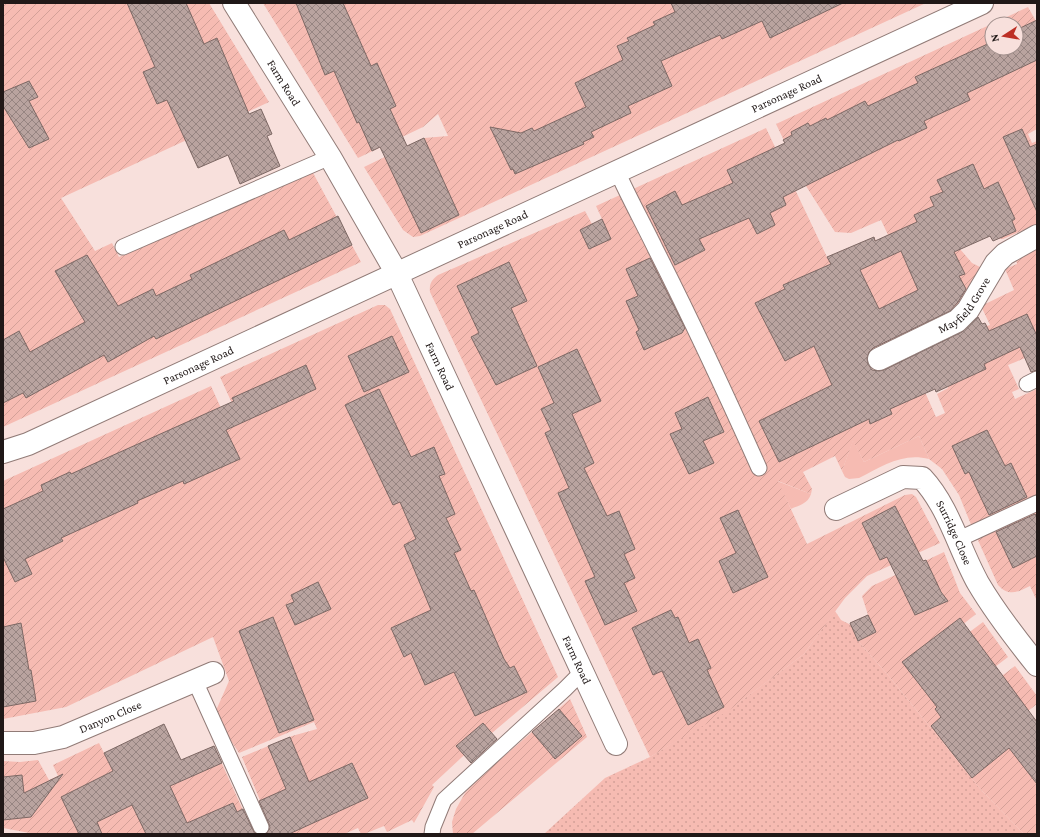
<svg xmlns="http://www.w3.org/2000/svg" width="1040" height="837" font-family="'Crimson Pro',serif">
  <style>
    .grass { fill: #f6bbb2 }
    .park { fill: url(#park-dots) }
    .garden { fill: url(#garden-furrows); fill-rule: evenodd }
    .building { fill: url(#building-cross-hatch); stroke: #7d6864; fill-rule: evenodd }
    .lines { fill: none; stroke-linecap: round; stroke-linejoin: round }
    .service-casing { stroke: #917b77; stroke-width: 17 }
    .minor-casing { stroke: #917b77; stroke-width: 24 }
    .service { stroke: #fff; stroke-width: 15 }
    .minor { stroke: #fff; stroke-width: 22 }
    .labels { text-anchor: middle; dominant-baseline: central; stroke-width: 3; stroke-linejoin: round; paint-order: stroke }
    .street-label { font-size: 12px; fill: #201817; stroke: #f8e0dc }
  </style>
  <defs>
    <pattern id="park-dots" width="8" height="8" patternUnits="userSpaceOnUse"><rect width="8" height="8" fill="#f6bbb2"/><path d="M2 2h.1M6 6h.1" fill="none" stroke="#d3a098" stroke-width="1.8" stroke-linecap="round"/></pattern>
    <pattern id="garden-furrows" width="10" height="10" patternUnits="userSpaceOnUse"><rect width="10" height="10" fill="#f6bbb2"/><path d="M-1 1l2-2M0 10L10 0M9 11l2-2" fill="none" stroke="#d3a098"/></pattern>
    <pattern id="building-cross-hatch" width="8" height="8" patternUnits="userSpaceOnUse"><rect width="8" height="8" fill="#b9a39f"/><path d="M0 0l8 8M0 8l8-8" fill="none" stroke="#968481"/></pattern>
  </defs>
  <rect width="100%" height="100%" fill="#f8e0dc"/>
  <path class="grass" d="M919 436 929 459C903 452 882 466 859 478L849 479 845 477 842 471 853 440 864 462Z
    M777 481 811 494C808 504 799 505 791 509Z"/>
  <path class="park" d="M835 611 841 620 851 625 858 641 887 674 982 791 1024 834H544L605 778 650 757 737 704 804 654Z"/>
  <path class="garden" d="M3 3H209L269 102 61 198 95 251 112 243 119 257 312 171 361 262 3 427Z
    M263 3H926L420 236 413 237 403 230 364 167 424 138 448 136 438 114 423 127 358 158Z
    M1028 7 1037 23V129L1028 134 1032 143 1037 141V224L1003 239 994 238 992 235 960 249 972 263 982 268 959 307 944 320 865 357 859 350 872 372 899 360H906L914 367 936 417 945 413 937 394 948 388 930 349 985 323 987 326 990 325 981 306 1014 290 1005 269 1017 264 1016 259 1037 248V375L1033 377 1025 358 1008 365 1019 389 1012 392 1015 399 1037 389V497L972 527 959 495 942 469 929 459 919 436 864 462 853 441 842 471 835 456 803 472 812 489 811 494 778 481 807 544 905 495 912 494 916 497 940 543 867 576 845 598 804 654 728 711 650 757 430 292C429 283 432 280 438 275L585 211 592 224 602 219 596 206 766 128 827 257 874 237 876 241 888 235 881 220 851 233 835 232 806 186 776 124ZM992 24H1016V48H992Z
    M378 305H385L390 309 558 677 492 733 490 731 432 785 434 787 414 823 412 820 387 832 384 826 364 834H361L358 828 344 834H274L242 757 292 736 317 729 314 722 239 753 214 715 229 681 213 637 66 707 3 719V481L211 386 230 428 241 423 220 377Z
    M1037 510V601L1030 586C1018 592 1009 597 998 585L977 538Z
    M944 552 960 593 976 614 937 645 944 651 983 622 1008 657 970 686 975 696 1015 666 1037 696V704L1002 731 1010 738 1037 718V834H1024L982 791 887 674 858 641 850 623 868 615 862 596 872 586Z
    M570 699 587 737 472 834H453L452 822 456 809 465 793 481 776Z
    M99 743 116 777 181 760 214 746 247 819 246 834H35L3 828V761L20 762 38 760 49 780 58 776 53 765Z"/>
  <path class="building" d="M127 3H186L204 44 217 38 249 114 261 109 272 134 267 136 280 166 240 184 228 155 198 168 167 100 157 104 143 72 155 67Z
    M296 3H343L371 66 377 63 396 106 390 109 407 146 424 138 459 215 421 233 380 147 372 151 359 122 357 123 334 71 325 75Z
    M671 3H843L770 38 762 21 722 39 720 35 661 61 672 86 628 106 631 113 591 132 594 137 583 142 584 144 515 174 513 169 511 170 490 127 521 133 532 128 534 131 586 107 575 83 623 60 617 46 629 41 627 38 655 25 653 22 675 12Z
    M1037 20V60L967 93 970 100 924 121 927 128 899 141 898 140 783 197 786 205 770 213 775 225 757 234 749 218 699 239 705 250 675 265 646 206 675 191 682 205 733 183 727 170 785 143 783 140 792 135 791 132 808 123 810 126 826 118 827 120 865 101 868 106 918 83 915 77 992 42V48H1016V30Z
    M29 81 38 97 29 101 49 139 29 148 3 106V92Z
    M1022 129 1030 147 1037 144V212L1003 137Z
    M973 164 984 189 998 182 1015 219 1012 221 1016 231 993 241 990 236 954 252 965 274 959 276 966 289 958 302 950 311 873 348 869 352 867 358 868 364 872 370 879 371 884 370 962 332 978 317 982 324 985 323 989 331 1027 314 1037 336V370L1031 372 1020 347 984 364 986 369 936 392 935 389 890 409 892 414 870 424 869 419 779 462 759 421 832 385 814 346 785 361 755 303 785 289 783 285 831 264 827 257 874 237 875 241 917 222 914 215 934 206 930 197 943 192 937 180ZM901 251 918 290 879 309 860 270Z
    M338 216 352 245 156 339 154 336 108 362 104 355 26 398 23 393 3 403V340L19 331 30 352 85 322 55 271 87 255 118 306 153 289 156 296 192 279 190 275 284 230 289 240Z
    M602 219 611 239 589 249 580 230Z
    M650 258 685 328 682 333 644 350 636 332 639 330 626 301 638 296 626 269Z
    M509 262 527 301 511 308 537 366 496 385 471 337 479 333 457 286Z
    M392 336 409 372 364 392 348 356Z
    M577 349 601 401 572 414 594 463 584 468 607 516 619 511 635 549 624 554 635 578 624 583 637 611 605 625 585 581 595 577 558 493 569 488 545 433 551 430 541 409 554 403 538 367Z
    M306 365 316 389 226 430 240 459 184 484 183 481 137 501 138 503 61 538 63 541 25 559 32 574 15 582 3 557V509L43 491 41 485 70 472 71 474 234 401 232 398Z
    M379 389 411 457 434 447 445 474 439 476 455 514 446 518 461 550 454 553 471 591 474 590 504 659 510 668 514 666 527 692 475 716 454 672 425 685 411 653 404 657 391 628 431 610 404 545 416 539 400 502 393 505 345 405Z
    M708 397 724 432 703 441 714 463 689 474 670 434 682 429 675 413Z
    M987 430 1005 466 1011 463 1027 497 989 515 969 472 965 474 952 446Z
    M895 506 923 561 926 560 941 592 948 601 915 615 887 557 880 560 862 523Z
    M738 510 768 577 733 593 719 561 736 553 720 518Z
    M1035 514 1037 517V556L1013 568 996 532Z
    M318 582 331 609 295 625 286 605 294 602 291 595Z
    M671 610 675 618 678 617 689 643 698 639 711 668 707 670 724 707 688 725 662 671 653 675 632 628Z
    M868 615 876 632 858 641 850 623Z
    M273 617 314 720 279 733 239 631Z
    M960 618 1037 722V784L1009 748 972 778 931 726 941 717 935 709 937 707 902 662Z
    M21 623 29 670H31L36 701 3 707V627Z
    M559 709 582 736 555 759 532 732Z
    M483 723 497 739 471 763 456 746Z
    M164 724 181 760 214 746 222 763 170 786 187 823 233 803 237 812 243 809 255 834H146L132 805 97 822 102 834H79L61 797 113 771 104 753Z
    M290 737 309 782 352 763 368 798 289 834H266L270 828 269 824 259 801 286 789 268 746Z
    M63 774 31 817 3 820V777L22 775 24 793Z"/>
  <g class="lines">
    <defs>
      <path id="service" d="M617 171C629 198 643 223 656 250 692 321 726 394 759 468
        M123 247 330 157
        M1027 384 1037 379
        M957 540 1037 503
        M195 681 261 827
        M432 834 433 827 444 800 565 689 583 671"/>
      <g id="minor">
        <path id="s1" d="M234 3 330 157 396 272 616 744"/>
        <path id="s2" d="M879 359 957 321 968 310 996 263 1005 254 1037 236"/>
        <path id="s3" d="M3 452 28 444 982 3"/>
        <path id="s4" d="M836 509 903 477 922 478C949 507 959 549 978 583 995 612 1016 639 1037 665"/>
        <path id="s5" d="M3 743H34L63 737 213 673"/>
      </g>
    </defs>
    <use href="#service" class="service-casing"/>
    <use href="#minor" class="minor-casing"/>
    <use href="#service" class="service"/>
    <use href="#minor" class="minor"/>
  </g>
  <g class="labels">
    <g class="street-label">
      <text stroke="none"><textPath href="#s1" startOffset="94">Farm Road</textPath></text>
      <text stroke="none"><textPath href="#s3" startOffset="862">Parsonage Road</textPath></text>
      <text stroke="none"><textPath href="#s3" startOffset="538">Parsonage Road</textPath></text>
      <text stroke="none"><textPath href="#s2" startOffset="103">Mayfield Grove</textPath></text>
      <text stroke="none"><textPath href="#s3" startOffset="214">Parsonage Road</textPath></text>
      <text stroke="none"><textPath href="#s1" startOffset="418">Farm Road</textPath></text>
      <text stroke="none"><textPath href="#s4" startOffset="157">Surridge Close</textPath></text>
      <text stroke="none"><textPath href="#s1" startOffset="742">Farm Road</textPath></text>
      <text stroke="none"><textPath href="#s5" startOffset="112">Danyon Close</textPath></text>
    </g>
  </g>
  <rect width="1040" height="837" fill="none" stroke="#201817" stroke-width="8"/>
  <g transform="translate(1004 36) rotate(258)"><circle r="19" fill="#f8e0dc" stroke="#a2908d"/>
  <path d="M0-3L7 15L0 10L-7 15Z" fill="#bd2f25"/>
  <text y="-6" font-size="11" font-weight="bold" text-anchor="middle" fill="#201817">N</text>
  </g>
</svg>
